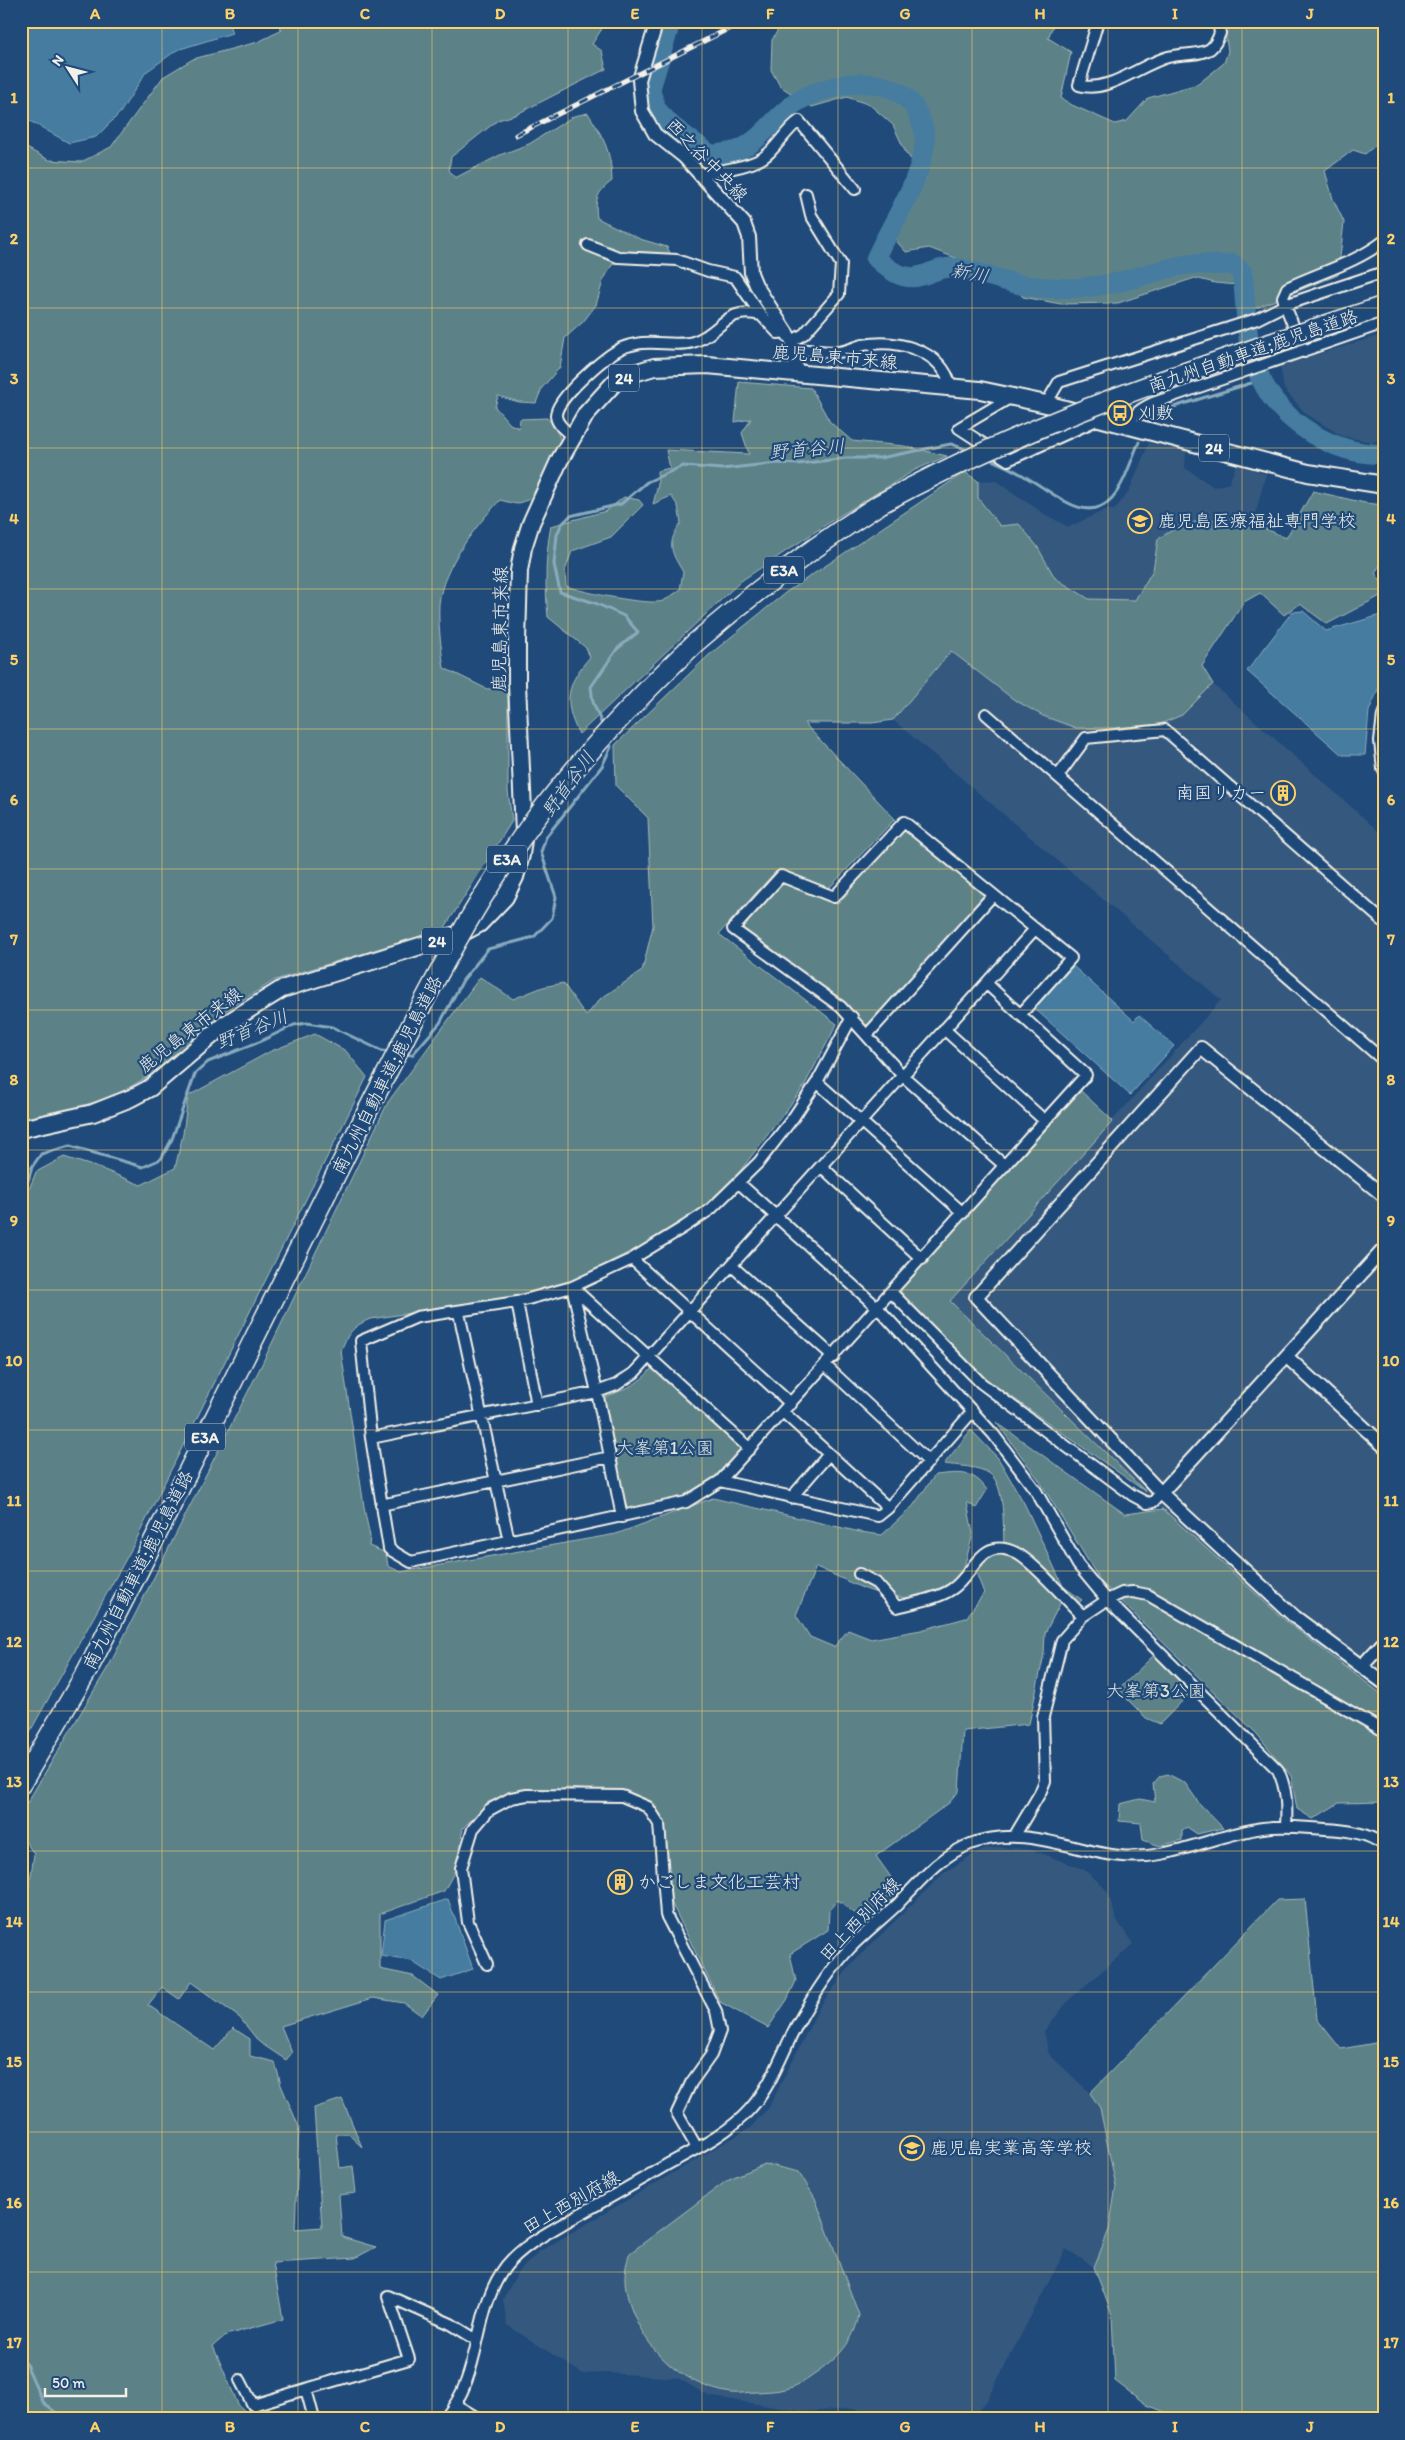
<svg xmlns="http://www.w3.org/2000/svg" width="1405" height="2440" font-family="Itim,'Klee One',sans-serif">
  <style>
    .built { fill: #35587e }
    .green { fill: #5c8287; stroke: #a8bab8 }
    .water { fill: #447ca0; stroke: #8aabbd }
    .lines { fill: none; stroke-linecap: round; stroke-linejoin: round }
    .stream { stroke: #8aabbd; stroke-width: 3 }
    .river { stroke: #447ca0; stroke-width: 20 }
    .minor-casing { stroke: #f4f1e8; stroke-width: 14 }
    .tertiary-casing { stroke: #f4f1e8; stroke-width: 16 }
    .primary-casing { stroke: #f4f1e8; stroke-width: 20 }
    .motorway-casing { stroke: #f4f1e8; stroke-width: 22 }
    .minor { stroke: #1f4a7a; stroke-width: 10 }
    .tertiary { stroke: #1f4a7a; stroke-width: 12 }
    .primary { stroke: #1f4a7a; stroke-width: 16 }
    .motorway { stroke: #1f4a7a; stroke-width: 19 }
    .rail-casing { stroke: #f4f1e8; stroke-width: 5 }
    .rail { stroke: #1f4a7a; stroke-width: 3; stroke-dasharray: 9; stroke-linecap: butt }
    .motorway-bridge-casing { stroke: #f4f1e8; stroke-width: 22; stroke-linecap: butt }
    .motorway-bridge { stroke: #1f4a7a; stroke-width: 19 }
    .grid { fill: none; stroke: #ffd166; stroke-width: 1; stroke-opacity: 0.55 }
    .labels { text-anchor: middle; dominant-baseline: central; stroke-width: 4.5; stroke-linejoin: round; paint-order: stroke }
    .shield { fill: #1f4a7a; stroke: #b4bfc7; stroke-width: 1 }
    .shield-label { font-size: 16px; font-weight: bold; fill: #f4f1e8 }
    .street-label { font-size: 18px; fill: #f4f1e8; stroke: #1f4a7a }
    .poi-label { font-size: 18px; fill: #f4f1e8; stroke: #1f4a7a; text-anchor: start }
    .park-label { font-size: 18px; fill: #dde0d9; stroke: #1f4a7a }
    .water-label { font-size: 19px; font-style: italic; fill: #dadfdd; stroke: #1f4a7a }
    .neatline { fill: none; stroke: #ffd166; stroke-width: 2 }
    .grid-label { font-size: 16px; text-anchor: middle; font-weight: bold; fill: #ffd166 }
  </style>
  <rect width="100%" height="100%" fill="#1f4a7a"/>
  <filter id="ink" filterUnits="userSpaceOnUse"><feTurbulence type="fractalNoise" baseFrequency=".02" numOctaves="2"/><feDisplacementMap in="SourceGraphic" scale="10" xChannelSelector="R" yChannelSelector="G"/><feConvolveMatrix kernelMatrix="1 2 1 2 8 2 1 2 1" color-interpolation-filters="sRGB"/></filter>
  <g filter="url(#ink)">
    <path class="built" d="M1384 334V440L1372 442 1342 436 1306 414 1284 389 1280 366Z
      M1149 443 1186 452 1185 468 1214 487 1229 483 1236 465 1266 474 1253 523 1225 518 1158 538 1153 570 1135 600 1089 599 1055 578 1037 546 1000 526 978 498V481L995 480 1046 515 1069 527 1107 509 1114 510 1129 491Z
      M951 651 1013 699 1043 716 1182 715 1213 684 1384 836V1696L1287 1622 1163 1509 950 1301 1221 1000 893 720Z
      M1000 1847 1032 1850 1083 1869 1100 1883 1108 1893 1116 1919 1133 1944 1070 1999 1044 2031 1049 2054 1090 2093 1100 2108 1116 2186 1109 2230 1094 2267 1066 2249 986 2402 971 2419H888L878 2414 852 2409 805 2412 708 2396 678 2378 608 2373 583 2374 507 2325 503 2299 518 2272 540 2251 750 2128 769 2107 820 2006 854 1961 945 1872 972 1855 986 1849Z"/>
    <path class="green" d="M275 21H607L592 44 602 51 606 69 515 115 498 120 451 157 449 170 455 178 500 155 529 144 574 116 588 113C604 139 611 150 612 181 596 193 595 200 597 218L640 239 667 247 672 257H636L612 265 603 281 596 305 583 322 565 338 560 367 542 388 536 403 519 402 498 396 495 407 510 424 519 428 520 419 547 418 555 427 562 443 530 499 516 504 500 500C476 526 443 566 439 604 438 625 441 647 444 668L487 689 508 688V791L512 821 444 929 275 980 225 1011 156 1072 114 1096 62 1112 57 1111 21 1119V145L49 160 81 162 111 147 163 77 193 59 258 42 282 30Z
      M783 21H1055L1048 38 1071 52 1061 98 1072 105 1115 124 1127 121 1148 98 1198 84 1224 63 1228 51 1223 21H1384V138L1365 154 1353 150 1325 171 1333 199 1344 222 1338 275 1248 311 1249 286 1215 283 1195 278 1118 303 1061 304 1023 297 997 270 961 260 929 248 906 252 897 242 891 228 926 178 906 153 893 125 870 105 847 97 812 107 780 86 771 70 772 40Z
      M739 382 811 388 830 422 852 441 904 446 947 456 915 470 836 518 741 581 579 734C562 702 567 683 590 657L586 648 548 617C545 586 545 556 551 526L606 511 624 497 639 500 643 505 611 537 572 551 565 571 566 586C581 592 649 606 663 601 669 598 675 593 680 590L683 572C671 552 666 544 681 523L678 506 671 496 653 504 658 485 657 471 670 468 666 450 749 454 742 433 751 419 735 422Z
      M965 472 978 481V498L1000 526 1019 524 1037 546 1055 578 1089 599 1135 600 1153 570 1158 539 1182 524 1225 518 1253 523 1286 538 1313 491 1365 503 1384 505V558L1375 573 1384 586V594L1327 624 1300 604 1284 615 1260 593 1244 602 1202 666 1213 684 1182 715 1160 724 1114 728H1076L1043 716 1013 699 951 651 893 720 872 723H804L895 819 830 887 819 890 787 874 774 873 719 934 837 1024 803 1088 734 1179 701 1208 640 1247 571 1281 506 1299 370 1319C353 1326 347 1334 341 1351L365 1513 370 1536 369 1546 386 1553 388 1566 401 1572 616 1534 713 1498 860 1532 882 1535 913 1506 935 1475C958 1473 973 1469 987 1490L976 1508 967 1502 973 1534 964 1567 950 1589C939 1592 927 1596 916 1597 878 1601 848 1580 816 1567L796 1615 810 1637 834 1647 848 1630 871 1639 921 1630 966 1618 984 1593 973 1565 983 1548 1004 1544C1003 1526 1005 1485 990 1474 979 1466 958 1466 944 1464L971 1430 998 1458 1024 1503 1063 1586 1082 1600 1076 1605 1062 1600 1045 1633 1044 1654 1029 1724 963 1731 959 1791 949 1803 876 1856 902 1893 867 1923 838 1900 829 1910 828 1930 790 1954 796 1981 787 2000 768 2028 720 2002 669 1898 666 1830 650 1804 617 1792 567 1788 544 1796 524 1791 488 1802 463 1828 456 1869 444 1891 380 1914V1969L413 1976 438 1995 422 2016 404 2003 373 1998 281 2026 292 2053 286 2060 259 2042 240 2018 191 1982 179 1999 162 1987 148 2005 214 2050 233 2028 250 2039V2056L275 2062 281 2085 299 2127 295 2229 322 2227 314 2108 342 2099 362 2147 348 2134H336L340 2168 353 2166 356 2193 339 2195 342 2237 376 2247 355 2258 273 2263 283 2319 226 2335 213 2346 238 2404 252 2419H27L21 2414V1897L29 1888 34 1854 21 1835V1813L111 1662 261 1366 388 1102 480 977 513 999 543 987 563 983 586 1016 600 999 642 971 653 926 648 818 616 786 615 745 709 655 785 593Z
      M906 829 984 892 985 896 869 1025 864 1024 854 1013 744 931 743 925 779 884 786 883 838 904 902 830Z
      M315 1034 346 1051 367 1077 132 1548 21 1748V1209L36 1172 64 1157 102 1169 141 1185 175 1168 183 1134 188 1096 271 1051Z
      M1081 1091 1113 1121 950 1301 1146 1492 975 1371 901 1294V1289Z
      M652 1368 740 1447 741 1453 718 1477 692 1494 629 1510 624 1506 602 1398C621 1391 639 1385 652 1368Z
      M996 1422 1125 1514 1163 1509 1287 1622 1384 1696V1802L1339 1803 1313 1819 1297 1809 1291 1776 1257 1734 1101 1582 1039 1480Z
      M1154 1655 1192 1691 1160 1724 1146 1718 1118 1690Z
      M1168 1774 1185 1783 1199 1803 1223 1828 1197 1834 1187 1827 1182 1831V1840L1160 1846 1143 1840 1141 1823 1119 1821 1120 1804 1140 1799 1155 1802 1153 1784 1160 1776Z
      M1305 1899 1317 2019 1341 2049 1375 2043 1384 2035V2419L1178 2417 1147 2405 1115 2381 1112 2315 1094 2267 1109 2230 1116 2186 1100 2108 1090 2093 1277 1900Z
      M765 2164 799 2172 815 2198 859 2315C854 2341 839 2357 818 2372 812 2376 806 2381 799 2384 786 2391 772 2391 758 2392 749 2392 739 2394 731 2393 686 2386 651 2356 634 2315 625 2293 621 2276 630 2253L729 2179Z"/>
    <path class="water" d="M21 21H228L232 33 177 50 146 72 120 113 96 137 69 143 21 116Z
      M1303 611 1326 631 1384 614V675L1369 711 1365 755H1342L1247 671 1292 612Z
      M1073 966 1134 1021 1139 1015 1174 1046 1130 1095 1034 1008Z
      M448 1899 473 1969 441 1980 411 1961 381 1956 385 1920Z"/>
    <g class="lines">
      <path class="stream" d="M1149 424 1154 413 1261 380
        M990 459C1005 465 1020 473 1034 482 1056 495 1088 525 1112 498 1125 483 1131 460 1139 442
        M603 727 593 702 591 687 617 649 638 632 624 616 595 603 560 592 554 564 557 535 561 525 570 516 621 504 647 482 683 466 722 469 778 463 798 464 846 458H880L951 444 970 451
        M404 1054 412 1055 440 1023 463 980 488 949 534 937 552 918 556 897 541 852 546 837 602 766 611 747 609 740
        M21 1233 25 1191 32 1167 41 1154 70 1146 143 1167 161 1159 172 1139 195 1074 208 1062 259 1042 294 1025 307 1023 332 1027 382 1051 391 1052
        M21 2360 25 2362 44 2404 65 2419"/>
      <path class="river" d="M671 21 650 90 657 110 672 126 711 155C721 153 733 153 741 149 764 138 778 112 800 100 834 81 897 70 918 114 922 123 926 133 925 143 919 184 893 221 876 258 888 269 902 281 920 276 934 273 939 266 956 268 981 271 1005 284 1030 286 1054 289 1079 289 1103 285 1130 281 1156 270 1184 265 1201 262 1216 267 1233 264L1242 272C1247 307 1244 344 1260 377 1281 423 1334 455 1384 454"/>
      <defs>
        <path id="minor" d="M1098 21 1079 85C1108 94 1139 65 1168 57 1182 53 1198 56 1210 49 1215 45 1218 39 1220 33L1218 21
          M699 175C718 170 740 169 757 161 774 154 784 131 799 121L855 189
          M588 245 618 257 677 260 708 271 735 277 761 315
          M792 341 804 334 839 294 841 264 811 215 806 194
          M795 349C808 350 823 352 837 352 846 352 854 347 863 345 896 339 942 349 951 387
          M1304 352 1285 305 1283 297 1287 288C1320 272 1354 264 1384 241
          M1013 396 959 428 1008 460 1099 419
          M1046 404 1059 382 1257 319 1285 305 1384 272
          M1129 426C1133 413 1142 408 1153 403L1384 323
          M572 436C566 431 557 425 556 416 555 399 604 358 618 350 623 347 630 345 636 344 654 340 676 347 693 342 722 333 724 306 761 315L778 333 787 332
          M986 714 1384 1061
          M1058 776 1086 738 1165 730 1384 922
          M852 1017 817 1082 793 1118 759 1162 711 1209 684 1227 632 1259 572 1287 517 1302 417 1317 361 1341 371 1438 389 1549 411 1562 686 1502 720 1481 1086 1075 986 983
          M944 1029 1045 1121
          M868 1034 993 895
          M817 1082 963 1213
          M1005 1166 903 1076 841 1007 733 929 781 876 834 897 904 822 1071 958 1020 1015
          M822 1167 922 1259
          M739 1183 878 1308 994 1435 1036 1491 1078 1565 1107 1600 1278 1770C1287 1789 1287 1806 1286 1827
          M632 1259 791 1404
          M732 1266 834 1357
          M572 1287 750 1449
          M572 1287 597 1392 622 1517
          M892 1293 981 1383 1132 1495 1147 1503 1153 1502 1161 1493
          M517 1302 537 1405
          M459 1313 509 1541
          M826 1366 929 1462
          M783 1412 888 1508
          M371 1438 597 1392 616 1385 634 1373 1035 929
          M720 1481 878 1516 888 1508 973 1411
          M791 1498 829 1454
          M381 1505 610 1457
          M859 1574 876 1583 897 1607C914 1602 938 1599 952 1589 974 1575 980 1535 1016 1553 1033 1561 1066 1600 1083 1616
          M1015 1835 1040 1793 1045 1781 1043 1717 1062 1640 1083 1616 1107 1600 1122 1593 1133 1592 1148 1595 1384 1731
          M487 1964 468 1922 461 1868 473 1829 489 1810 511 1798 527 1795 622 1796 648 1807 659 1824 666 1915 716 2011 720 2031 711 2055 691 2083 677 2113 697 2148
          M240 2380 253 2405 306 2389
          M456 2405 479 2419
          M314 2419 306 2389 409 2359 388 2296 451 2324 477 2340
          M444 2419C484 2375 471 2312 506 2266 523 2245 549 2232 571 2219 604 2201 636 2183 668 2164 696 2149 729 2133 750 2109 773 2084 782 2052 798 2023 813 1996 830 1969 851 1947 866 1932 882 1919 897 1905 919 1882 942 1854 973 1843 1040 1820 1093 1868 1161 1854 1196 1847 1228 1833 1263 1828 1283 1825 1305 1828 1325 1829 1346 1830 1366 1832 1384 1845
          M583 2419H607"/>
        <path id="tertiary" d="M657 21 639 80 642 111 655 134 684 157 744 223 749 237 751 273 756 285 792 341 797 373
          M1384 715 1381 741 1384 769
          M1384 1196 1201 1048 976 1297 1161 1493 1295 1617 1384 1683
          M1287 1357 1384 1446
          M1161 1493 1384 1249
          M1362 1666 1384 1642"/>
        <path id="primary" d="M21 1129 93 1113 131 1098 150 1088 224 1025 282 989 462 933 479 924 505 897 515 877 521 855 524 832 517 684V641L519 571 523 548 531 523 559 461 586 414 615 382 634 373 654 367 707 365 980 390 1046 404 1308 473 1384 485"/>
        <path id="motorway" d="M695 643C754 592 814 546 880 504
          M21 1784 87 1671 136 1576 368 1110"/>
      </defs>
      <use href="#minor" class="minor-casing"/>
      <use href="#tertiary" class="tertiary-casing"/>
      <use href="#primary" class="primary-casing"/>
      <use href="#motorway" class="motorway-casing"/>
      <use href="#minor" class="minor"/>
      <use href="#tertiary" class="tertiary"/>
      <use href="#primary" class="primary"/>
      <use href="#motorway" class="motorway"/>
      <defs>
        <path id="rail" d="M516 135 744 21"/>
      </defs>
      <use href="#rail" class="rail-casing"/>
      <use href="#rail" class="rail"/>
      <defs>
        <path id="motorway-bridge" d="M880 504C1038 417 1213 362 1384 306
          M368 1110C418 1012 467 911 533 822 581 757 636 699 695 643"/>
      </defs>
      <use href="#motorway-bridge" class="motorway-bridge-casing"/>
      <use href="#motorway-bridge" class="motorway-bridge"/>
    </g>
  </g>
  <path class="grid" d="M162 21V2419M298 21V2419M432 21V2419M568 21V2419M702 21V2419M838 21V2419M972 21V2419M1108 21V2419M1242 21V2419M21 168H1384M21 308H1384M21 448H1384M21 589H1384M21 729H1384M21 869H1384M21 1010H1384M21 1150H1384M21 1290H1384M21 1430H1384M21 1571H1384M21 1711H1384M21 1851H1384M21 1992H1384M21 2132H1384M21 2272H1384"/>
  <defs>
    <symbol id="bus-ring" viewBox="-11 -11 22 22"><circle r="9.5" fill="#1f4a7a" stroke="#ffd166" stroke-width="1.5"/><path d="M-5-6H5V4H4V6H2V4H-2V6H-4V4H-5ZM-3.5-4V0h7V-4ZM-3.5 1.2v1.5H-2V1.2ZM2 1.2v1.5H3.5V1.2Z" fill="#ffd166"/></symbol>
    <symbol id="university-ring" viewBox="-11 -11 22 22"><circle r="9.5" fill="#1f4a7a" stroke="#ffd166" stroke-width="1.5"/><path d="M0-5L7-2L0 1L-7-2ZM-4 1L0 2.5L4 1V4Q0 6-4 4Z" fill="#ffd166"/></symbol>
    <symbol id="building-ring" viewBox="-11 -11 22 22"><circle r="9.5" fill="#1f4a7a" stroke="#ffd166" stroke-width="1.5"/><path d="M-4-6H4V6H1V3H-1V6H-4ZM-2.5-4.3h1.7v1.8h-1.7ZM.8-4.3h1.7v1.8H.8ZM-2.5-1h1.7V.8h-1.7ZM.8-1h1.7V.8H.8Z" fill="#ffd166"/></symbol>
    <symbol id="school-ring" viewBox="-11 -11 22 22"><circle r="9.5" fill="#1f4a7a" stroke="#ffd166" stroke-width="1.5"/><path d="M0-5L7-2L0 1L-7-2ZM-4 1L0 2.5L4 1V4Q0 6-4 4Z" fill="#ffd166"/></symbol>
  </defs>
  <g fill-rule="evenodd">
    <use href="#bus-ring" x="1106" y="399" width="28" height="28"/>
    <use href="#university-ring" x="1126" y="507" width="28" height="28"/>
    <use href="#building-ring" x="1269" y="779" width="28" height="28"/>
    <use href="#building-ring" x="606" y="1868" width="28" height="28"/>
    <use href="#school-ring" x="898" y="2134" width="28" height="28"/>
  </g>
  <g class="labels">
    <g class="shield">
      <rect x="609" y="364.5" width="30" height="27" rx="4"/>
      <rect x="1199" y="434.5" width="30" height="27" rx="4"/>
      <rect x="764" y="556.5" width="40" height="27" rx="4"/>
      <rect x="487" y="845.5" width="40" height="27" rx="4"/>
      <rect x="422" y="927.5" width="30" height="27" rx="4"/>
      <rect x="185" y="1423.5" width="40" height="27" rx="4"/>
    </g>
    <g class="shield-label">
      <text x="624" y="378">24</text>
      <text x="1214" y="448">24</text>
      <text x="784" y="570">E3A</text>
      <text x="507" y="859">E3A</text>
      <text x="437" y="941">24</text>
      <text x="205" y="1437">E3A</text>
    </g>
    <g class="street-label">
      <text transform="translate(707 160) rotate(46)">西之谷中央線</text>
      <text transform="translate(1253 351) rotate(-19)">南九州自動車道;鹿児島道路</text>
      <text transform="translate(835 357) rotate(5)">鹿児島東市来線</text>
      <text transform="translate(500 629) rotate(-89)">鹿児島東市来線</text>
      <text transform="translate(190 1030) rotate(-38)">鹿児島東市来線</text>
      <text transform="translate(387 1075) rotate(-63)">南九州自動車道;鹿児島道路</text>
      <text transform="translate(138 1570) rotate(-63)">南九州自動車道;鹿児島道路</text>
      <text transform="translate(860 1919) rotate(-46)">田上西別府線</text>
      <text transform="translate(571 2202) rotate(-30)">田上西別府線</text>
    </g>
    <g class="poi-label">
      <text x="1138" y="413">刈敷</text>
      <text x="1158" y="521">鹿児島医療福祉専門学校</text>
      <text x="1266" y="793" text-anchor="end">南国リカー</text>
      <text x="638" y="1882">かごしま文化工芸村</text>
      <text x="930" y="2148">鹿児島実業高等学校</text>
    </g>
    <g class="park-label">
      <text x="665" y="1448">大峯第1公園</text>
      <text x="1156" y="1691">大峯第3公園</text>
    </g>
    <g class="water-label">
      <text transform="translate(970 273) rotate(11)">新川</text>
      <text transform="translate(807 449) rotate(-5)">野首谷川</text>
      <text transform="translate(568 784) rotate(-54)">野首谷川</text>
      <text transform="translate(252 1029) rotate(-22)">野首谷川</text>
    </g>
  </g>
  <rect width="1405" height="2440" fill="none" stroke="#1f4a7a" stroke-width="55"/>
  <g transform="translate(68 68) rotate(306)" stroke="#1f4a7a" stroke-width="4" paint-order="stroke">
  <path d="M0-4L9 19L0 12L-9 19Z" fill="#f4f1e8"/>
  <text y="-8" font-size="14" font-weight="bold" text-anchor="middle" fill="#f4f1e8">N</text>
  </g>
  <path d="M45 2388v8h81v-8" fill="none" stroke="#f4f1e8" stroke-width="2.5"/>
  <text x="52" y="2388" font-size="15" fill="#f4f1e8" stroke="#1f4a7a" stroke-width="4" paint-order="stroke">50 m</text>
  <rect x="28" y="28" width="1350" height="2384" class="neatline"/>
  <g class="grid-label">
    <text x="95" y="19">A</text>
    <text x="230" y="19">B</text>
    <text x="365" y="19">C</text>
    <text x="500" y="19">D</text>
    <text x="635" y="19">E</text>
    <text x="770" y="19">F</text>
    <text x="905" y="19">G</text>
    <text x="1040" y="19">H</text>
    <text x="1175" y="19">I</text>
    <text x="1310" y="19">J</text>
    <text x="14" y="103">1</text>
    <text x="1391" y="103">1</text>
    <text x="14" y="244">2</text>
    <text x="1391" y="244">2</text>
    <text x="14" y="384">3</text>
    <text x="1391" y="384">3</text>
    <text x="14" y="524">4</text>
    <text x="1391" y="524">4</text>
    <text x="14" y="665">5</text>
    <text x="1391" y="665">5</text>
    <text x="14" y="805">6</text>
    <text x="1391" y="805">6</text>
    <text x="14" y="945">7</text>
    <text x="1391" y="945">7</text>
    <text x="14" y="1085">8</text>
    <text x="1391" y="1085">8</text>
    <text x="14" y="1226">9</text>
    <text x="1391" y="1226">9</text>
    <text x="14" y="1366">10</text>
    <text x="1391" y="1366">10</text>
    <text x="14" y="1506">11</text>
    <text x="1391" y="1506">11</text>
    <text x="14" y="1647">12</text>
    <text x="1391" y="1647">12</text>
    <text x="14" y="1787">13</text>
    <text x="1391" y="1787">13</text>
    <text x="14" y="1927">14</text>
    <text x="1391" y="1927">14</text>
    <text x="14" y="2067">15</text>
    <text x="1391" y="2067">15</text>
    <text x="14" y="2208">16</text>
    <text x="1391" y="2208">16</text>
    <text x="14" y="2348">17</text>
    <text x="1391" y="2348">17</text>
    <text x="95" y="2432">A</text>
    <text x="230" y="2432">B</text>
    <text x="365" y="2432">C</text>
    <text x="500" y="2432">D</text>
    <text x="635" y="2432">E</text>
    <text x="770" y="2432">F</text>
    <text x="905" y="2432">G</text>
    <text x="1040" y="2432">H</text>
    <text x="1175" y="2432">I</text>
    <text x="1310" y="2432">J</text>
  </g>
</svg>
